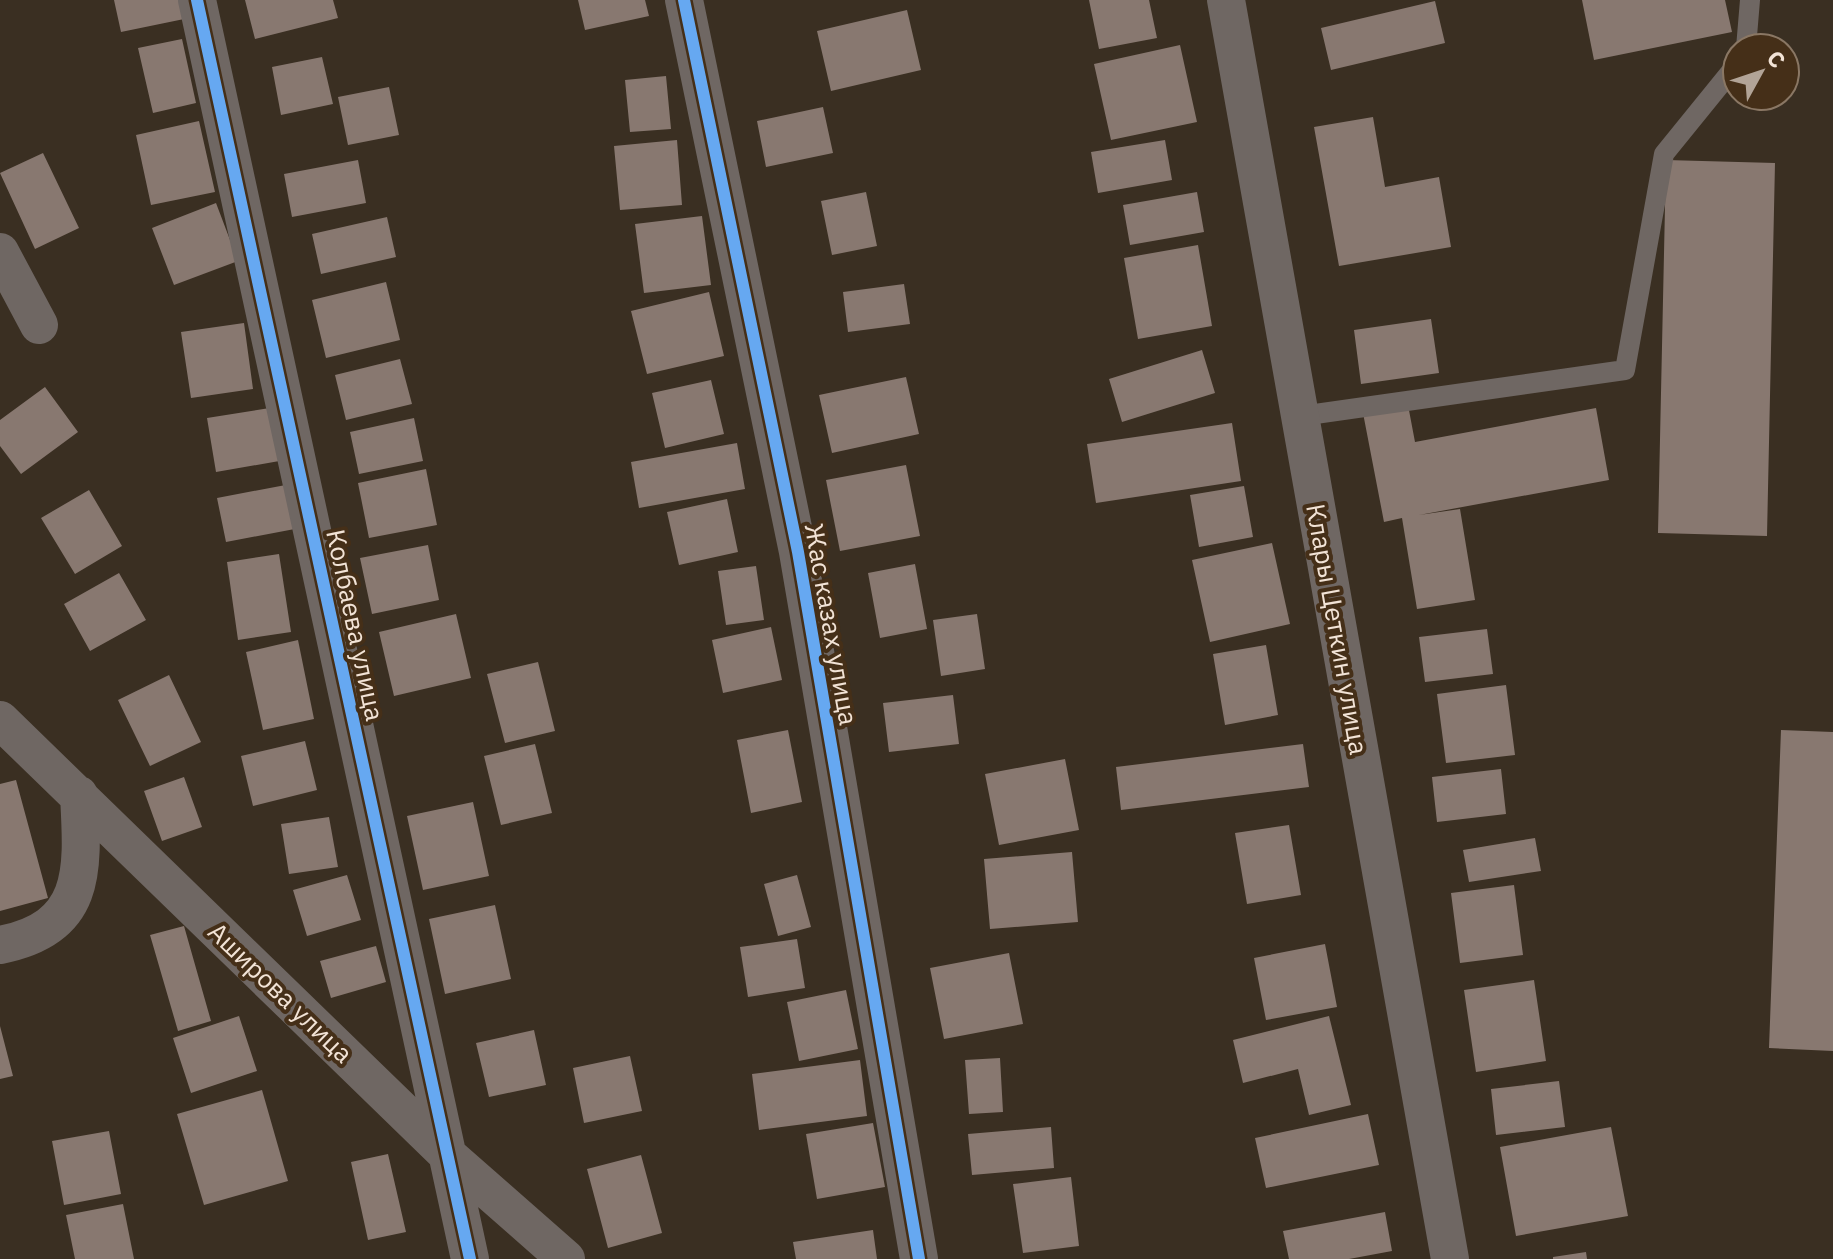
<svg xmlns="http://www.w3.org/2000/svg" width="1833" height="1259" font-family="'IBM Plex Sans',sans-serif">
  <style>
    .building { fill: #887870 }
    .lines { fill: none; stroke-linecap: round; stroke-linejoin: round }
    .service { stroke: #6f6763; stroke-width: 20 }
    .minor { stroke: #6f6763; stroke-width: 38 }
    .cycleway-casing { stroke: #452f18; stroke-width: 17 }
    .cycleway { stroke: #66a8f1; stroke-width: 12 }
    .labels { text-anchor: middle; dominant-baseline: central; stroke-width: 8; stroke-linejoin: round; paint-order: stroke }
    .street-label { font-size: 26px; fill: #f2e3d6; stroke: #452f18 }
  </style>
  <rect width="100%" height="100%" fill="#3a2f22"/>
  <path class="building" d="M114 0H185L189 18 121 32Z
    M245 0H333L338 18 255 39Z
    M578 0H645L649 16 585 30Z
    M1089 0H1149L1157 38 1099 49Z
    M1582 0H1725L1732 32 1594 60Z
    M1435 1 1445 43 1331 70 1321 28Z
    M907 10 921 70 831 91 817 31Z
    M182 39 196 103 153 113 138 48Z
    M1180 45 1197 122 1111 140 1094 64Z
    M322 57 333 104 281 115 272 67Z
    M666 76 671 129 630 132 625 80Z
    M389 87 399 135 348 145 338 97Z
    M823 107 833 153 766 167 757 121Z
    M1373 117 1385 187 1439 177 1451 247 1339 266 1314 127Z
    M199 121 215 192 151 205 136 135Z
    M677 140 682 205 620 210 614 146Z
    M1165 140 1172 180 1098 193 1091 152Z
    M43 153 79 228 35 249 0 173Z
    M358 160 366 203 292 217 284 174Z
    M1666 160 1775 163 1767 536 1658 533Z
    M866 192 877 246 832 255 821 201Z
    M1197 192 1204 232 1130 245 1123 205Z
    M216 203 238 261 174 285 152 228Z
    M702 216 711 285 644 293 635 224Z
    M387 217 396 257 321 274 312 234Z
    M1198 245 1212 326 1138 339 1124 258Z
    M386 282 400 340 326 358 312 300Z
    M904 284 910 324 848 332 843 292Z
    M709 292 724 356 647 374 631 311Z
    M1431 319 1439 373 1361 384 1354 330Z
    M244 323 253 389 191 398 181 332Z
    M1202 350 1215 393 1122 422 1109 379Z
    M400 359 412 404 346 420 335 375Z
    M906 377 919 434 832 453 819 395Z
    M711 380 724 434 665 448 652 393Z
    M45 387 78 432 21 474 0 446V420Z
    M1408 405 1415 442 1596 408 1609 480 1419 515 1460 509 1475 600 1417 609 1402 518 1384 522 1363 413Z
    M276 407 285 460 216 472 207 418Z
    M414 418 423 461 359 474 350 432Z
    M1232 423 1241 481 1096 503 1087 444Z
    M737 443 745 489 639 508 631 462Z
    M906 465 920 536 840 551 826 480Z
    M426 469 437 525 369 538 358 483Z
    M291 484 300 528 226 542 217 498Z
    M1244 486 1253 537 1199 547 1190 495Z
    M89 490 122 546 75 574 41 518Z
    M727 499 738 552 679 565 667 512Z
    M1272 543 1290 624 1210 642 1192 560Z
    M428 545 439 600 372 614 360 558Z
    M279 554 291 632 238 640 227 562Z
    M915 564 927 629 880 638 868 573Z
    M756 566 764 620 726 625 718 571Z
    M119 573 146 620 90 651 64 604Z
    M456 614 471 678 394 696 379 632Z
    M977 614 985 669 941 676 933 620Z
    M771 627 782 680 723 693 712 640Z
    M1487 629 1493 674 1425 682 1419 637Z
    M298 640 314 719 263 730 246 652Z
    M1266 645 1278 715 1225 725 1213 654Z
    M538 662 555 731 505 743 487 674Z
    M169 675 201 742 150 766 118 700Z
    M1506 685 1515 755 1446 763 1437 694Z
    M953 695 959 744 889 752 883 703Z
    M788 730 802 802 751 813 737 740Z
    M1781 730 1833 732V1051L1769 1048Z
    M305 741 317 790 253 806 241 756Z
    M535 744 552 813 501 825 484 756Z
    M1303 744 1309 787 1121 810 1116 767Z
    M1065 759 1079 830 999 845 985 774Z
    M1501 769 1506 814 1437 822 1432 777Z
    M184 777 202 827 162 841 144 791Z
    M16 780 48 898 0 911V784Z
    M473 802 489 876 423 890 407 816Z
    M329 817 338 867 289 874 281 824Z
    M1289 825 1301 895 1247 904 1235 833Z
    M1535 838 1541 871 1469 882 1463 850Z
    M1072 852 1078 922 990 929 984 859Z
    M347 875 361 920 307 936 293 890Z
    M797 875 811 927 778 936 764 884Z
    M1514 885 1523 955 1460 963 1451 893Z
    M495 905 511 979 445 994 429 919Z
    M184 926 211 1021 178 1031 150 935Z
    M797 939 805 988 748 997 740 947Z
    M1325 944 1337 1007 1266 1020 1254 958Z
    M376 946 386 982 331 998 320 961Z
    M1009 953 1023 1024 944 1039 930 968Z
    M1534 980 1546 1061 1476 1072 1464 990Z
    M846 990 858 1049 799 1061 787 1002Z
    M239 1016 257 1071 191 1093 173 1038Z
    M1329 1016 1351 1105 1309 1115 1298 1069 1243 1083 1233 1040Z
    M0 1026 13 1076 0 1079Z
    M534 1030 546 1085 489 1097 476 1043Z
    M630 1056 642 1111 584 1123 573 1068Z
    M1000 1058 1003 1112 969 1114 965 1060Z
    M860 1060 867 1116 759 1130 752 1074Z
    M1559 1081 1565 1127 1496 1135 1491 1089Z
    M262 1090 288 1181 204 1205 177 1114Z
    M1368 1114 1379 1165 1266 1188 1255 1138Z
    M873 1123 885 1187 817 1199 806 1134Z
    M1051 1127 1054 1168 972 1175 968 1134Z
    M1611 1127 1628 1216 1516 1236 1500 1147Z
    M109 1131 121 1194 64 1205 52 1141Z
    M388 1154 406 1232 368 1240 351 1162Z
    M641 1155 662 1233 608 1248 587 1169Z
    M1071 1177 1079 1246 1023 1253 1013 1184Z
    M123 1204 134 1259H75L66 1215Z
    M1385 1212 1392 1251 1349 1259H1289L1283 1231Z
    M873 1230 877 1259H796L793 1242Z
    M1586 1252 1587 1259H1553V1257Z"/>
  <g class="lines">
    <path class="service" d="M1746 48 1750 0
      M1301 416 1625 370 1664 154 1737 64"/>
    <path class="minor" d="M197 0 470 1259
      M684 0 798 552 919 1259
      M1226 0 1450 1259
      M0 252 39 325
      M0 720 451 1158 566 1259
      M0 945C88 928 83 870 79 795"/>
    <defs>
      <path id="cycleway" d="M197 0 470 1259
        M684 0 798 552 919 1259"/>
    </defs>
    <use href="#cycleway" class="cycleway-casing"/>
    <use href="#cycleway" class="cycleway"/>
  </g>
  <g class="labels">
    <g class="street-label">
      <text transform="translate(832 624) rotate(80)">Жас казах улица</text>
      <text transform="translate(356 625) rotate(78)">Колбаева улица</text>
      <text transform="translate(1338 629) rotate(80)">Клары Цеткин улица</text>
      <text transform="translate(281 992) rotate(44)">Аширова улица</text>
    </g>
  </g>
  <g transform="translate(1761 72) rotate(50)"><circle r="38" fill="#452f18" stroke="#8a7764" stroke-width="2"/>
  <path d="M0-6L14 30L0 20L-14 30Z" fill="#b2a497"/>
  <text y="-12" font-size="22" font-weight="bold" text-anchor="middle" fill="#f2e3d6">С</text>
  </g>
</svg>
